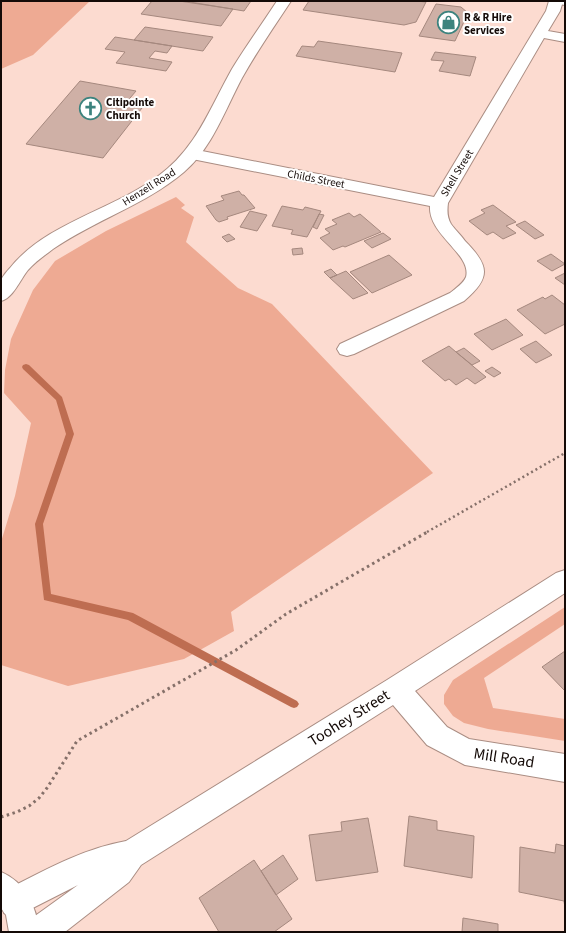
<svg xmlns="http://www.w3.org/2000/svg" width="566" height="933" font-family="'Source Sans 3',sans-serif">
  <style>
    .green { fill: #eeaa93 }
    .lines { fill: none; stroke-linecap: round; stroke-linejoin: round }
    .stream { fill: #be6d51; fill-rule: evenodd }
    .building { fill: #cfb0a6; stroke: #a5887e }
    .minor-casing { stroke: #aa8d83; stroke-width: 2 }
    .major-casing { stroke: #aa8d83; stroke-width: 2 }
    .path-far1 { stroke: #857069; stroke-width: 2.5; stroke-dasharray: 2 3; stroke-linecap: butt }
    .path { stroke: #857069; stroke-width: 3; stroke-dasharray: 2.5 3.5; stroke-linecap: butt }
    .minor { fill: #fff; fill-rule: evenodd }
    .major { fill: #fff; fill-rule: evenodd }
    .labels { text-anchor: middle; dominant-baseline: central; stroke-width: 4; stroke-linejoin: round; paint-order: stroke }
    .far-poi-label { font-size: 11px; font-weight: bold; fill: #140a07; stroke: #fff; text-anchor: start }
    .far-street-label { font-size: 11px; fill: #140a07; stroke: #fff }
    .near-street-label { font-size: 16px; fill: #140a07; stroke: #fff }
  </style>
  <rect width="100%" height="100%" fill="#fcdbd0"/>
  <path class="green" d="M1 1H90L33 55 1 69Z
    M176 197 185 205 181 208 194 217 186 242 238 288 272 304 433 473 231 612 234 631 184 659 68 686 1 665V542L15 496 31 423 4 393 5 370 11 339 33 290 55 261 106 231Z
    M565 607V624L484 678 493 708 565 719V741L488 729 464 723 453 716 444 704V695L453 680Z"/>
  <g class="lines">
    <path class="stream" d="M26 364 29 365 62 397 74 434 43 524 51 594 133 613 297 701 299 704 297 707 294 708 291 707 128 620 44 600 35 524 66 434 56 400 23 369 22 367 23 365Z"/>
  </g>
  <path class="building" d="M152 1H179L233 9 221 26 141 14Z
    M184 1H251L244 11Z
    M309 1H416L426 2 416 22 404 25 303 10Z
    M436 4 461 7 468 13 455 41 419 36Z
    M145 27 213 37 203 51 134 40Z
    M115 37 172 46 167 53 155 51 149 58 172 62 166 71 116 63 125 52 105 49Z
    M318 41 402 53 395 72 296 56 302 46 314 47Z
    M435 52 476 57 470 76 439 71 444 61 431 60Z
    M80 81 136 91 125 104 142 108 103 158 26 144Z
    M239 191 242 195H244L255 208 227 217 228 219 219 222 216 220 206 206 224 200 221 196Z
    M493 205 516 222 506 226 516 233 503 239 493 232 487 235 469 221 485 213 481 210Z
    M282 206 303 210 305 207 321 211 307 237 291 234 293 230 272 226Z
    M250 211 267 215 257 231 240 227Z
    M349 213 354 217 360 214 381 232 345 247 343 246 333 250 320 238 330 233 325 229 337 224 332 220Z
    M319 214 324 215 317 229 313 227Z
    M525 221 544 235 535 239 516 225Z
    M383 233 391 239 372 248 364 241Z
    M229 234 235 239 227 242 222 237Z
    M302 248 303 254 293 255 292 249Z
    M551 254 565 264 552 271 537 261Z
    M389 255 412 275 372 293 350 272Z
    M331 269 337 275 330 278 324 272Z
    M346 271 368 293 353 299 330 278Z
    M565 273V285L555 278Z
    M552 295 565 305V324L545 334 517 310 543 297 545 299Z
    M506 319 523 335 492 350 474 334Z
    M536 341 552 355 536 363 520 349Z
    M449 346 456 352 486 377 475 384 467 378 456 385 449 379 445 381 422 361Z
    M464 348 480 361 472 365 456 352Z
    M492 367 501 373 494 377 485 371Z
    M565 651V691L542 667Z
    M409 816 437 821V830L474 836 472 878 404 866Z
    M368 818 378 872 316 881 309 835 342 831 341 822Z
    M556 844 565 846V908L564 901 519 892 520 847 555 853Z
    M283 855 298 879 276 895 261 871Z
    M254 860 292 919 274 932H219L199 898Z
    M463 918 498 924V932H462Z"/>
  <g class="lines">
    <defs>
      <path id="minor" d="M549 1H563L560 11 548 31 565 34V42L544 38 448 203C447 211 447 217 451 224 455 230 461 235 465 241 490 266 491 278 464 301L354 354 347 356 340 354 337 349 340 344 450 293C456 288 463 284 466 277 472 254 428 235 430 206L192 159 186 157 184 154 186 151 192 149 434 197 546 11Z
        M565 570V593L415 691 447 727 469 739 565 754V782L465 765 427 745 393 705 141 865 129 882 65 932H24L28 921 78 885 15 917 4 913C1 904 1 900 4 891 43 871 82 849 126 841L387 680 556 573Z"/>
      <path id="major" d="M277 1H291C274 27 257 51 242 78 225 110 212 148 184 172 145 205 95 220 53 249 45 255 35 262 28 270 20 280 13 298 1 301 1 295 0 286 1 280 3 276 7 271 10 268 46 223 112 210 157 177 196 149 209 110 232 69 246 46 262 24 277 1Z
        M557 1H565V5L559 4Z
        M1 872C25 882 37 907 39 932H9L6 915 1 908Z"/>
    </defs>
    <use href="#minor" class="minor-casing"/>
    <use href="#major" class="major-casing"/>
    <path class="path-far1" d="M427 532 565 453"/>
    <path class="path" d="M1 817 17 812 29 806 39 798 47 788 77 741 236 650 286 614 429 531"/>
    <use href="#minor" class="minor"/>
    <use href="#major" class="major"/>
  </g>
  <defs>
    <symbol id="shop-ring" viewBox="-11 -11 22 22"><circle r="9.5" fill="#fff" stroke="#3c837e" stroke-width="1.5"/><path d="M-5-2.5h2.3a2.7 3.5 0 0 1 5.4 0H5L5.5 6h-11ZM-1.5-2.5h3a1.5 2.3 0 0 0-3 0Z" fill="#3c837e"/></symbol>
    <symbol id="church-ring" viewBox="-11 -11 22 22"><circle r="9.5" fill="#fff" stroke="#3c837e" stroke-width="1.5"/><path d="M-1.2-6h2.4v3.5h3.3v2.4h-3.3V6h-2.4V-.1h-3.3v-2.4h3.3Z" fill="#3c837e"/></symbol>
  </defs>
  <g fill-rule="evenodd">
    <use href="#shop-ring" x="436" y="10" width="25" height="25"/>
    <use href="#church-ring" x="78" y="96" width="25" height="25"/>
  </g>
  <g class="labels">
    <g class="far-poi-label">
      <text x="464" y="17">R &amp; R Hire<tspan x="464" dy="13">Services</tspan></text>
      <text x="106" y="102">Citipointe<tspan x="106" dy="13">Church</tspan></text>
    </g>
    <g class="far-street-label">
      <text transform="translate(457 173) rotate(-59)">Shell Street</text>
      <text transform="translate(316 179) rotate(11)">Childs Street</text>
      <text transform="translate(149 187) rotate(-32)">Henzell Road</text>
    </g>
    <g class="near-street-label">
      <text transform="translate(349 718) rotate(-32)">Toohey Street</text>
      <text transform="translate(504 758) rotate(9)">Mill Road</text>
    </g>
  </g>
  <rect width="566" height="933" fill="none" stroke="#140a07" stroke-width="4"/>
</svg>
